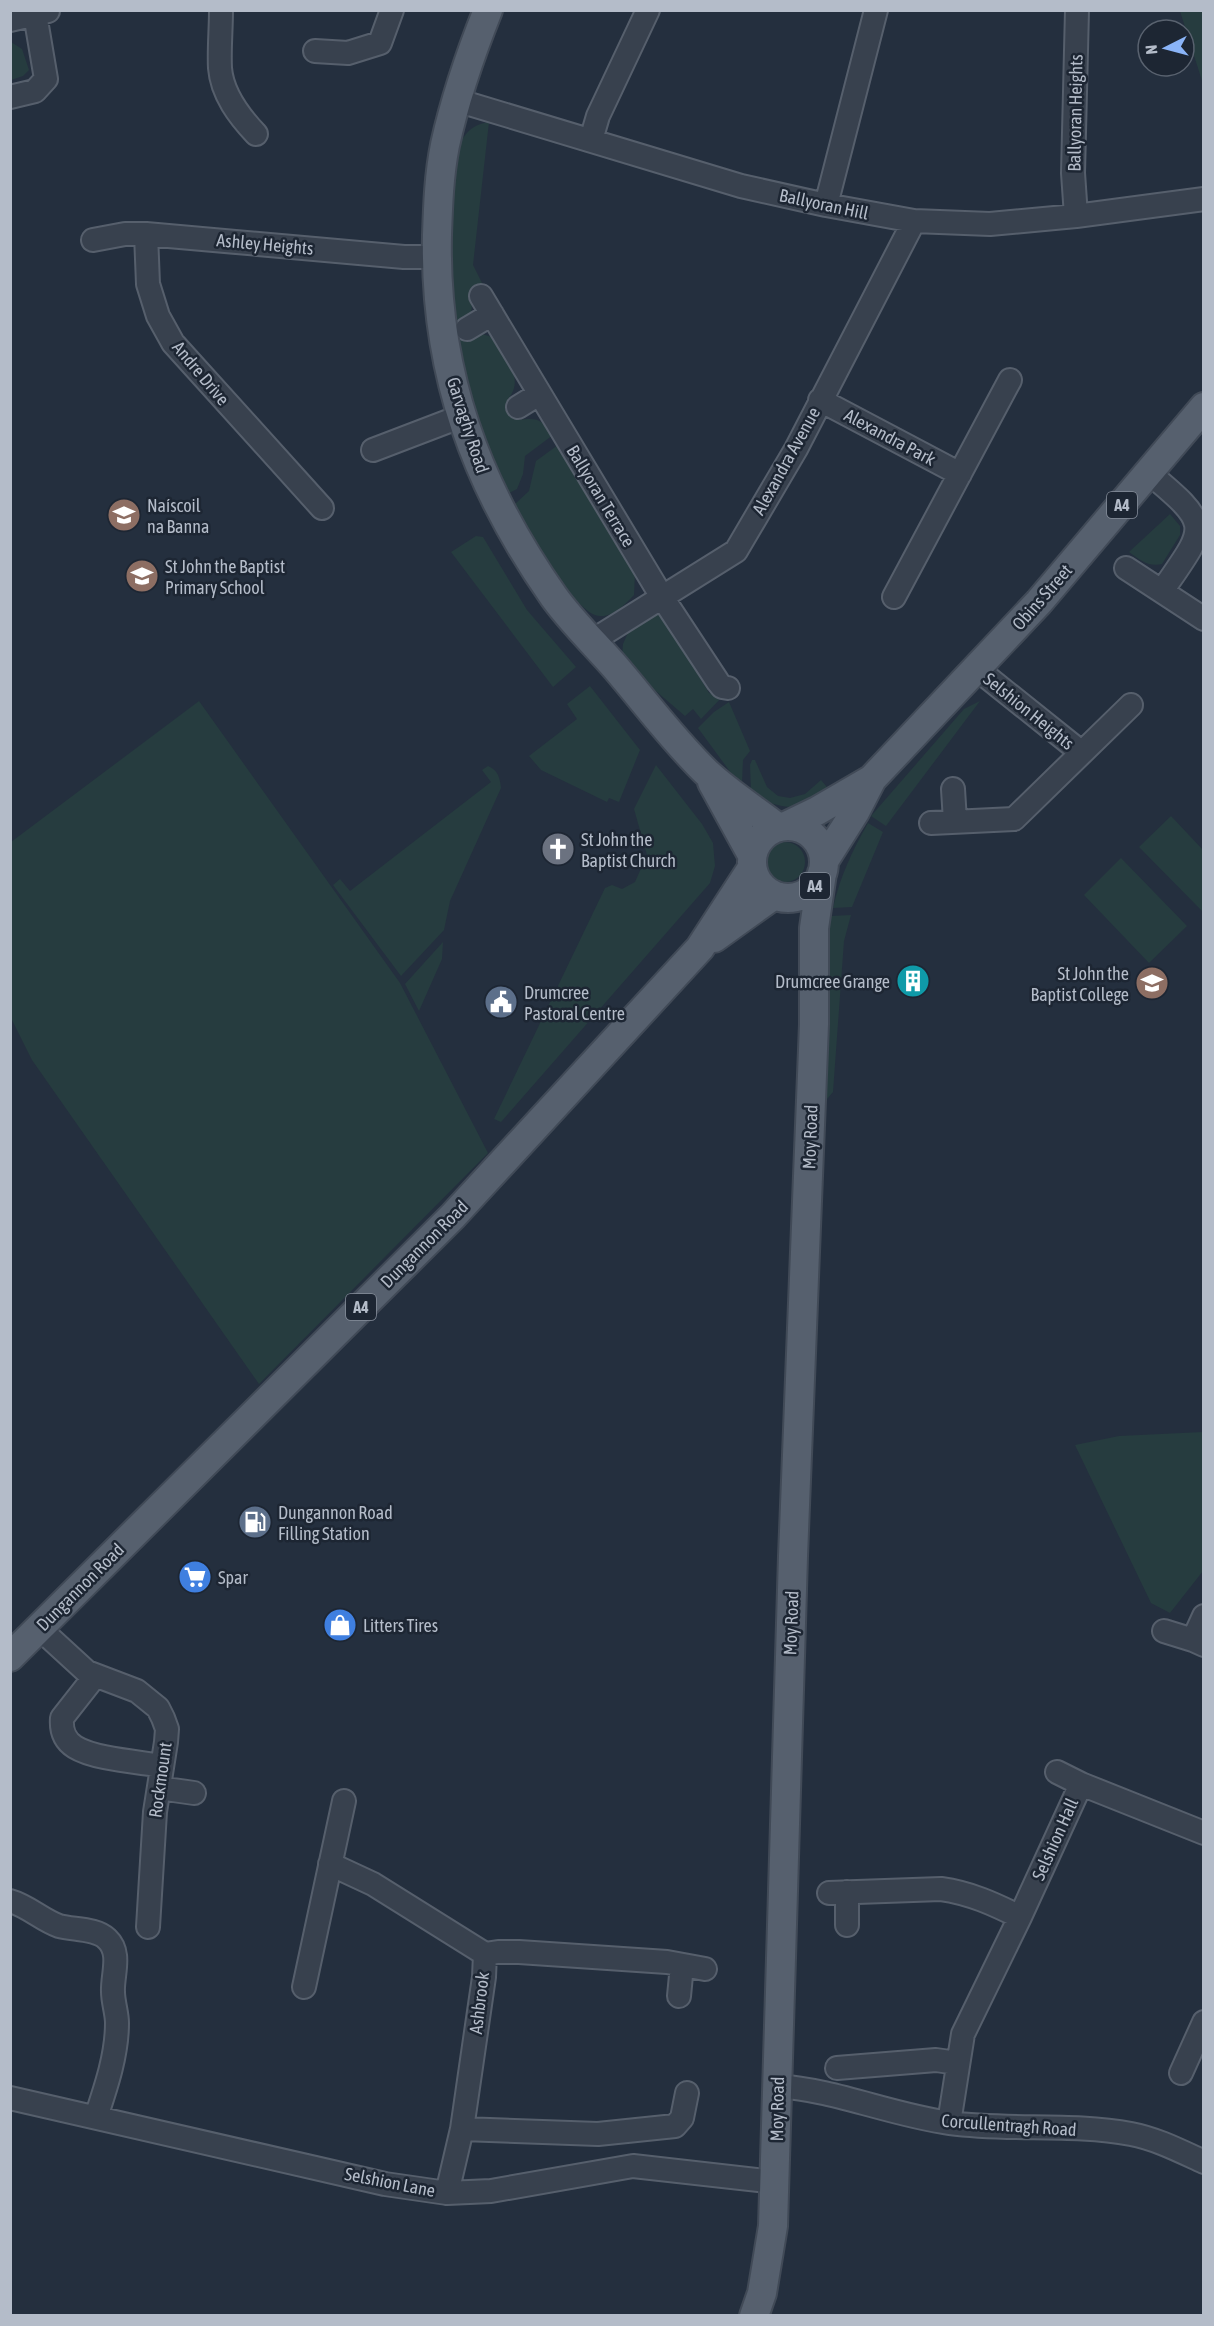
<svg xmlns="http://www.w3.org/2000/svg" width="1214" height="2326" font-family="'Asap Condensed',sans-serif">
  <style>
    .green { fill: #263c3f }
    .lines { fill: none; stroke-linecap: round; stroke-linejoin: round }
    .minor-casing { stroke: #565f6c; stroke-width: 26 }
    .major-casing { stroke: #414a57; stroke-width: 32 }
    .minor { stroke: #38414e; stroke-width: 22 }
    .major { stroke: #56606e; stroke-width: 28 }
    .labels { text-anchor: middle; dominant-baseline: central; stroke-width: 5; stroke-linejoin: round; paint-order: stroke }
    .shield { fill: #1d2633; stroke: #878f9c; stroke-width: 1.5 }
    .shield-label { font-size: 16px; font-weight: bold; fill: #b4bcc9 }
    .street-label { font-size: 18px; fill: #b4bcc9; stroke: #1d2633 }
    .poi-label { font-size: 18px; fill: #b4bcc9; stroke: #1d2633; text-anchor: start }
  </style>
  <rect width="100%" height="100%" fill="#242f3e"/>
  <path class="green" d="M1180 11H1203V84Z
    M11 42 22 49 29 70 23 76 11 80Z
    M489 122 473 265 483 285 473 291 470 296 472 306 467 340 482 334 492 337C504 356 526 378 508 399L519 420C538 417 542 420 553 435L525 456 523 474 517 489 507 494C489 452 473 408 461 364 445 303 447 235 455 173 457 160 457 144 466 134 473 126 479 124 489 122Z
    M558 445 635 573 634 595C625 604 614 617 600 616 575 616 526 526 515 504L529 491 536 461Z
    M1170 514 1180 526V535L1162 564C1148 567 1140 560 1129 552Z
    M476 536 483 537 527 610 576 667 553 687 451 552Z
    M656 614 663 615 709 693 723 696 701 719 693 709 685 716 629 668 622 656 623 644 630 628Z
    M590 686 640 750 619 802 609 798 607 802 541 770 529 756 577 719 567 704Z
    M199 701 400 983 488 1153 259 1384 32 1060 11 1018V842Z
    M980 701 886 826 871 816 964 709Z
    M729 702 750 751 743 760 742 783 731 773 698 728 714 712Z
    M752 760H755L767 787 778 796 790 798 805 794 821 780 831 792C825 796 817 802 810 804 791 811 765 805 751 790L750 765Z
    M656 765 702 824 713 843 715 866 710 883 501 1122 494 1119 605 888 612 885 622 889 635 882 647 855 634 809Z
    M488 766C498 770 500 778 501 788L450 901 444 930 401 976 333 885 340 879 350 891 491 782 482 770Z
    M1171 816 1203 850V912L1139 847Z
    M868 823 883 832 852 907 833 908C840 877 852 851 868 823Z
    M765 862a20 20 0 1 1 40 0a20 20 0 1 1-40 0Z
    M1121 858 1187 926 1149 963 1084 895Z
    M851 915 844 941 833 1092 827 1099 824 1090 829 931 831 916Z
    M443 942 442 959 419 1011 405 984Z
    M1203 1432V1571L1170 1613 1151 1603 1075 1445 1119 1436Z"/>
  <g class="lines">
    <defs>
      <path id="minor" d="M221 10C221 30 219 49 220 68 222 94 239 116 256 134
        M10 20 48 11
        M315 51 348 53 380 43 392 10
        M10 97 35 91 46 79 35 14
        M456 100 741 186 826 205 914 221 990 224 1076 216 1204 199
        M591 140 598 116 648 10
        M826 205 876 10
        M1076 216 1073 173 1077 10
        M146 234 148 284 158 316 173 343 322 508
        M93 240 125 234H146L404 257H437
        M481 296 662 597 718 682 722 687 728 688
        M467 329 492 314
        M820 400 960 474
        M518 407 539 394
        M373 450 462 416
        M1149 473C1213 526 1207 526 1162 591
        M1126 568 1204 619
        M894 597 1010 380
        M592 641 736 551 796 449 914 221
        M977 669 1082 753
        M953 789 955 821
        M931 823 1014 819 1131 705
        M1204 1616 1193 1640 1204 1645
        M39 1628 87 1672 137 1691 158 1708 163 1718 167 1729 166 1742 155 1812 148 1927
        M1164 1631 1193 1640
        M95 1676 62 1718C61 1730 64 1740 75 1747 94 1759 139 1762 162 1766
        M1057 1772 1081 1784
        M159 1788 194 1793
        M330 1864 373 1884 485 1954 484 1977 462 2129 447 2193
        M847 1892V1925
        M829 1893 941 1889C970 1893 994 1904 1020 1917
        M10 1901C28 1906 42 1920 59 1926 73 1930 96 1928 107 1939 122 1953 112 1975 113 1992 113 2002 117 2013 117 2023 117 2055 106 2087 96 2117
        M485 1954 498 1952H519L667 1962 705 1969
        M304 1987 344 1801
        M679 1996 682 1965
        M837 2068 936 2060 957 2063
        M1181 2073 1204 2022
        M777 2086C836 2090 891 2115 950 2123 1010 2131 1072 2123 1131 2134 1157 2139 1180 2151 1204 2162
        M10 2098 385 2184 447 2193 491 2191 633 2166 775 2182
        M949 2123 963 2034 1020 1917 1081 1784 1204 1833
        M462 2129 598 2134 675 2126 682 2118 687 2093"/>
      <path id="major" d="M488 10C470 55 455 99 445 145 439 175 438 205 437 235 434 372 476 486 554 597 572 622 596 645 616 668 645 702 674 741 706 772 727 792 754 809 777 827
        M712 782 752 855
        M788 825 817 811 872 779
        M752 862a36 36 0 1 1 72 0a36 36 0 1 1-72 0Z
        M824 861 855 812 872 779 1039 602 1204 407
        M714 938 774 895
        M10 1657 453 1216 700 948 752 868
        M754 2316 762 2293 773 2226 793 1556 814 1024V928L822 873"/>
    </defs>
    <use href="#minor" class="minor-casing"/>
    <use href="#major" class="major-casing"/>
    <use href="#minor" class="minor"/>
    <use href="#major" class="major"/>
  </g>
  <defs>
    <symbol id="school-disc" viewBox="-11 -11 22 22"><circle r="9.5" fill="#8d6e63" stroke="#1d2633"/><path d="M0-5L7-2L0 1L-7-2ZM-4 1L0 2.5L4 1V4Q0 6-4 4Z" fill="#fff"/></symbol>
    <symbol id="church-disc" viewBox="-11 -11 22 22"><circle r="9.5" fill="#6b7280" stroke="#1d2633"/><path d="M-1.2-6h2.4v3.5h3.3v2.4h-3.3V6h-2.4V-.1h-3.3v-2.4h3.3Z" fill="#fff"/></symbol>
    <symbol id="building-disc" viewBox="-11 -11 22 22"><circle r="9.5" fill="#0f9aa8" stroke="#1d2633"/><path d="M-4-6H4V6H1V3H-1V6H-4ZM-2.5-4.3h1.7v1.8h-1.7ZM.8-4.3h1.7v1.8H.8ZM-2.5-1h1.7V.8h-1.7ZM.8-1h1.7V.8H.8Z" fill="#fff"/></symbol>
    <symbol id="civic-disc" viewBox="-11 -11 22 22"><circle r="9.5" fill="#5c6f8a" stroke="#1d2633"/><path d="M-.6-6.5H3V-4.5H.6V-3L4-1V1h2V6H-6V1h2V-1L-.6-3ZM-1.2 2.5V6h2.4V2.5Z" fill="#fff"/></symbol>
    <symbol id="fuel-disc" viewBox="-11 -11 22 22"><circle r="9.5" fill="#5c6f8a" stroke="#1d2633"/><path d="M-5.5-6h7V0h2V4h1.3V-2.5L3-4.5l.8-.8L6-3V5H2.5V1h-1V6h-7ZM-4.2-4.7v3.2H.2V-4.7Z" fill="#fff"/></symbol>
    <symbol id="supermarket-disc" viewBox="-11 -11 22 22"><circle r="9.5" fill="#3f7fe0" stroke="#1d2633"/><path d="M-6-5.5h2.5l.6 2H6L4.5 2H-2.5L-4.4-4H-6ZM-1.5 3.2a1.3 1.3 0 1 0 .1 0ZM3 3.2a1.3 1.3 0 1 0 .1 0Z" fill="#fff"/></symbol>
    <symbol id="shop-disc" viewBox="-11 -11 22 22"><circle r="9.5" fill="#3f7fe0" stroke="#1d2633"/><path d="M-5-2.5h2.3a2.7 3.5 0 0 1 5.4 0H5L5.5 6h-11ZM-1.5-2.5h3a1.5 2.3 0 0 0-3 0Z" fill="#fff"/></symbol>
  </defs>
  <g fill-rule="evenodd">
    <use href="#school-disc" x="105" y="496" width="38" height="38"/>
    <use href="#school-disc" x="123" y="557" width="38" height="38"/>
    <use href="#church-disc" x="539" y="830" width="38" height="38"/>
    <use href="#building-disc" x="894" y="962" width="38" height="38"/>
    <use href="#school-disc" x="1133" y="964" width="38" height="38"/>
    <use href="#civic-disc" x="482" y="983" width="38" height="38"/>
    <use href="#fuel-disc" x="236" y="1503" width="38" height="38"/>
    <use href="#supermarket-disc" x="176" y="1558" width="38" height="38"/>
    <use href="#shop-disc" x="321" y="1606" width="38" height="38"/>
  </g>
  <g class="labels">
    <g class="shield">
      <rect x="1107" y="492" width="30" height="26" rx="4.5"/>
      <rect x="800" y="873" width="30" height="26" rx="4.5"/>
      <rect x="346" y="1294" width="30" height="26" rx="4.5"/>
    </g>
    <g class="shield-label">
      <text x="1122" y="505">A4</text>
      <text x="815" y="886">A4</text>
      <text x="361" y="1307">A4</text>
    </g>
    <g class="street-label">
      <text transform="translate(1075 113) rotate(-89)">Ballyoran Heights</text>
      <text transform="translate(824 204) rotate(12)">Ballyoran Hill</text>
      <text transform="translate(265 244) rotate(5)">Ashley Heights</text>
      <text transform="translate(201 373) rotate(50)">Andre Drive</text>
      <text transform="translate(468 425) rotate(72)">Garvaghy Road</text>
      <text transform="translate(890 437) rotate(28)">Alexandra Park</text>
      <text transform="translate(786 461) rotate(-61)">Alexandra Avenue</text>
      <text transform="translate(601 496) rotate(59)">Ballyoran Terrace</text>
      <text transform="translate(1042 597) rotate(-49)">Obins Street</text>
      <text transform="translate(1029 711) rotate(39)">Selshion Heights</text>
      <text transform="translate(810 1137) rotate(-88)">Moy Road</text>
      <text transform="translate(424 1244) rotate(-45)">Dungannon Road</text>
      <text transform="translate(80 1587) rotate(-45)">Dungannon Road</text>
      <text transform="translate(791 1623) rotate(-88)">Moy Road</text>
      <text transform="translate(160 1780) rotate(-82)">Rockmount</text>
      <text transform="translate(1055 1839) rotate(-66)">Selshion Hall</text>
      <text transform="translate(479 2003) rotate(-83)">Ashbrook</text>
      <text transform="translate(777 2109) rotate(-89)">Moy Road</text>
      <text transform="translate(1009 2125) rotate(4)">Corcullentragh Road</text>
      <text transform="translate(390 2182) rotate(11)">Selshion Lane</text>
    </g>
    <g class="poi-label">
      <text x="147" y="505">Naíscoil<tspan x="147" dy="21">na Banna</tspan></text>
      <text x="165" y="566">St John the Baptist<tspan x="165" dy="21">Primary School</tspan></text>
      <text x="581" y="839">St John the<tspan x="581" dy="21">Baptist Church</tspan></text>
      <text x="1129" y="973" text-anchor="end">St John the<tspan x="1129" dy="21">Baptist College</tspan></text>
      <text x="890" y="981" text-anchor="end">Drumcree Grange</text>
      <text x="524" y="992">Drumcree<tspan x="524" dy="21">Pastoral Centre</tspan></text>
      <text x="278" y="1512">Dungannon Road<tspan x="278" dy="21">Filling Station</tspan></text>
      <text x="218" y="1577">Spar</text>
      <text x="363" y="1625">Litters Tires</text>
    </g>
  </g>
  <rect width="1214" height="2326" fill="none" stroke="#b4bcc9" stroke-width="24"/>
  <g transform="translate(1166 48) rotate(264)"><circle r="28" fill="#1d2633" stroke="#59626f" stroke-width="1.5"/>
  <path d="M0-4.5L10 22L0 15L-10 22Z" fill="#8ab4f8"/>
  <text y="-9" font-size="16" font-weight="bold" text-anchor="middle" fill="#b4bcc9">N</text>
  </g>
</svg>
